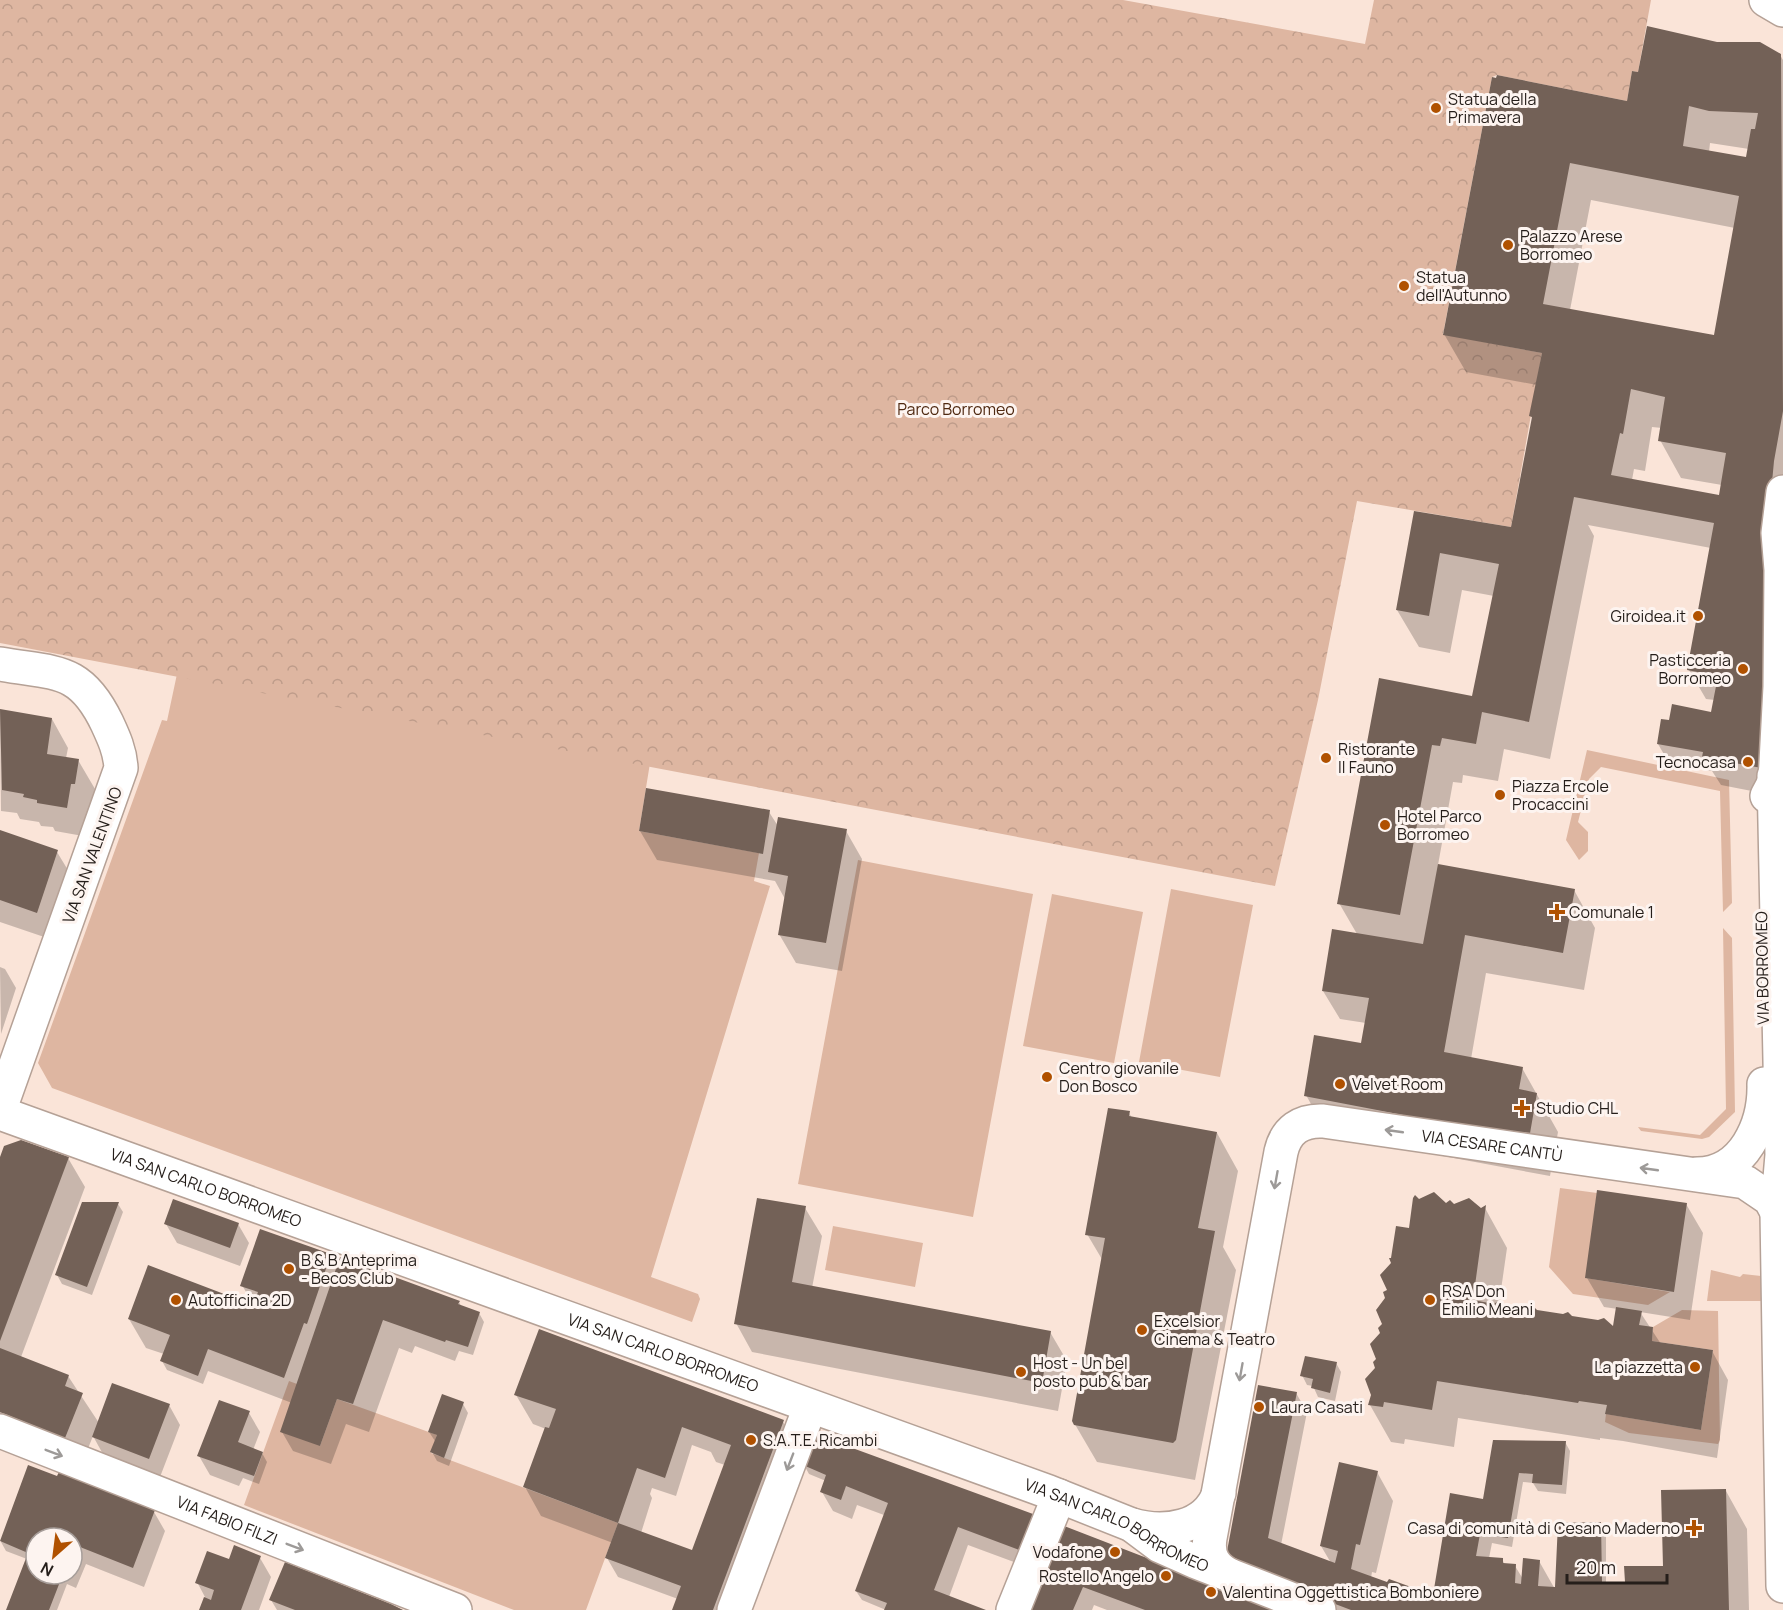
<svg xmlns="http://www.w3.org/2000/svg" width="1783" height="1610" font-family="Manrope,sans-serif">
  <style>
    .grass { fill: #deb6a1 }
    .park { fill: url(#park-crowns) }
    .shadow { fill: #0003; fill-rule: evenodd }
    .building { fill: #736157; fill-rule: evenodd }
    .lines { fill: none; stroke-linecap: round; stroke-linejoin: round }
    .street-casing { stroke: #b5a196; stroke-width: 36 }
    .street { stroke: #fff; stroke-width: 33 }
    .oneway { stroke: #9d9a98 }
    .poi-dot { fill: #b05100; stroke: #fdf4f0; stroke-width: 2 }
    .labels { text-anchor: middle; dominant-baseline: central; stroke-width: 6; stroke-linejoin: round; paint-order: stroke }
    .poi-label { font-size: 16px; fill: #251e1a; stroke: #fdf4f0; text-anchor: start }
    .park-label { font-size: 16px; fill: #4f2911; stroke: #fdf4f0 }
    .street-label { font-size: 16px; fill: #251e1a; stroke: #fdf4f0 }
  </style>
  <defs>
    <pattern id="park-crowns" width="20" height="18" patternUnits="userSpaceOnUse" patternTransform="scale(1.5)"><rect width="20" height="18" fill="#deb6a1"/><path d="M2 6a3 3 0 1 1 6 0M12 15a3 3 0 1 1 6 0" fill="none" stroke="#be9c8a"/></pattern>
  </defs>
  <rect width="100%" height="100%" fill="#fae4d8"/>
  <path class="grass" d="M177 674 650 763 639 831 759 853 754 881 770 886 651 1277 698 1294 700 1299 692 1322 52 1088 38 1063 162 720 167 721Z
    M1587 750 1729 780 1732 903 1723 912 1720 791 1601 767 1589 779 1578 822 1588 832V851L1579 860 1566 840Z
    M858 860 1033 894 973 1217 798 1184Z
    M1171 889 1253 905 1220 1077 1139 1062Z
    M1052 894 1143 912 1114 1063 1023 1046Z
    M1723 928 1732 938 1735 1112 1709 1137 1702 1139 1641 1131 1638 1127 1700 1135 1726 1109Z
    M1560 1188 1597 1193 1586 1278 1670 1292 1648 1305 1573 1294 1549 1267Z
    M833 1226 923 1243 915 1287 825 1270Z
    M1711 1270 1740 1277 1743 1274 1761 1276V1301H1707Z
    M1682 1310 1718 1311 1720 1440 1718 1444 1629 1433 1605 1422 1606 1414 1701 1430 1713 1350 1652 1341 1653 1327Z
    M289 1381 297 1384 320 1446 337 1399 437 1435 431 1453 618 1523 586 1610H514L244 1505Z"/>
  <path class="park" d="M0 0H1123L1365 44 1374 0H1651L1638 72 1632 71 1627 101 1497 75 1492 77 1443 334 1542 353 1511 527 1357 501 1318 700 1275 886 0 643Z"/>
  <path class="shadow" d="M1780 55 1783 60V797L1721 785 1712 771 1669 763 1658 744 1712 716 1715 700 1706 699 1689 670 1711 548 1588 525 1594 536 1550 759 1504 749 1498 781 1463 775 1462 783 1453 782 1438 865 1574 890 1595 928 1584 990 1486 973 1471 1059 1522 1068 1558 1132 1550 1176 1416 1151 1409 1140 1322 1124 1306 1095 1363 1044 1366 1023 1340 1019 1323 991 1357 934 1339 903 1380 680 1473 698 1494 596 1462 590 1450 653 1419 647 1397 610 1416 513 1512 528 1533 420 1531 416 1537 385 1466 372 1444 334 1493 78 1628 103ZM1710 143 1749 149 1748 159 1709 152ZM1591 200 1735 228 1715 337 1570 310ZM1652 427 1662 428 1660 440 1681 478 1722 485 1720 496 1632 480 1634 469 1645 471Z
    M0 711 52 719 68 748 66 758 78 760 95 789 91 812H87L83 836 55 831 53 827 41 826 39 822 20 819 17 813 1 811Z
    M769 812 778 826 846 831 862 859 842 971 796 963 779 934 785 899 775 881 657 860 640 831Z
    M0 832 57 852 74 880 53 940 0 922Z
    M0 967 5 969 16 988 1 1034Z
    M1129 1113 1132 1118 1217 1133 1238 1171 1223 1247 1236 1270 1195 1480 1097 1462 1073 1421 1103 1261 1087 1234Z
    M68 1158 85 1187 21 1357 68 1376 99 1423 169 1405 180 1425 160 1477 104 1456 93 1436 81 1466 0 1433V1162Z
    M1419 1201 1481 1210 1485 1208 1507 1248 1499 1304 1571 1317 1614 1329 1618 1309 1604 1307 1587 1278 1686 1204 1703 1233 1690 1320 1640 1312 1661 1344 1712 1351 1728 1380 1717 1458 1623 1441 1600 1438V1440L1458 1418 1454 1447 1405 1439 1404 1444 1391 1442 1370 1405 1393 1263 1410 1230Z
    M118 1204 123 1212 92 1295 62 1284 57 1275Z
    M805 1208 822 1236 812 1288 1050 1332 1067 1361 1058 1411 752 1352 736 1323Z
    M166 1224H238L249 1243 240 1266 177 1243Z
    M330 1256 338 1269 459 1302 461 1306 479 1313 484 1322 473 1355 459 1351 455 1361 415 1346 412 1353 399 1348 369 1432 346 1424 331 1464 293 1451 282 1432 292 1403 208 1371 203 1384 167 1370 162 1361 164 1354 146 1348 129 1319 254 1306 242 1285Z
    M540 1330 783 1422 800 1450 731 1610H674L678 1599 618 1577 607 1558 613 1543 541 1516 525 1487 546 1429 533 1424 516 1395ZM692 1445 711 1452 716 1462 725 1465 693 1552 641 1533 652 1498 650 1494 652 1488 676 1496Z
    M1336 1363 1341 1372 1335 1401 1318 1397 1313 1386 1307 1385 1302 1375Z
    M1296 1393 1307 1412 1281 1545 1331 1563 1321 1546 1377 1472 1393 1501 1376 1573 1372 1572 1371 1578 1434 1597 1484 1501 1494 1441 1565 1442 1570 1451 1566 1494 1538 1491 1533 1483 1523 1482 1512 1547 1492 1543 1489 1558 1502 1559 1505 1565 1515 1566 1523 1579 1539 1561 1556 1591 1600 1524 1606 1533V1584L1626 1583 1664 1567 1726 1491 1747 1529 1749 1610H1302L1238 1581Z
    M463 1404 468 1413 449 1466 437 1461 432 1452 435 1441 429 1432Z
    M249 1413 260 1432 253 1450 262 1453 267 1462 259 1484 243 1478 239 1486 210 1475 199 1456Z
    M804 1465 1032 1515 1043 1535 1030 1568 968 1545 949 1597 982 1610H886L862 1600 856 1591 884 1515 857 1505 852 1519 833 1511 822 1492 826 1481 809 1474Z
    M29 1467 154 1512 165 1531 144 1587 86 1564 76 1588 67 1584 57 1610H7L27 1559 6 1551 1 1542ZM36 1538H72V1574H36Z
    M1060 1525 1279 1610H1107L1094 1605 1092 1610H1026Z
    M260 1558 271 1577 259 1610H201L205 1597 197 1582 230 1560Z
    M286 1564 403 1610H277L271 1600Z"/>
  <path class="building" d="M1647 26 1717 42H1760L1781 54 1783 411 1774 461 1768 525 1767 769 1702 757 1703 752 1657 744 1661 719 1669 720 1672 704 1711 712 1718 676 1687 670 1714 523 1574 497 1529 722 1482 712 1476 744 1442 738 1440 746 1432 745 1400 915 1337 904 1379 678 1472 696 1499 564 1440 553 1429 616 1396 610 1414 511 1511 527 1532 417 1529 416 1542 353 1443 335 1492 77 1496 78 1497 75 1627 101 1632 71 1638 72ZM1689 106 1709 111 1758 113 1755 129H1751L1746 157 1683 146ZM1570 163 1739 196 1714 335 1543 304ZM1631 389 1665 397 1658 441 1726 453 1719 495 1611 475 1620 433 1623 434Z
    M0 709 52 718 47 754 79 759 75 784H71L67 808 37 803V800L23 797 24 794 2 790Z
    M646 788 770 810 763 854 639 831Z
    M778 817 847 829 826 943 778 935 788 876 768 872Z
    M0 830 58 850 37 913 0 900Z
    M1438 864 1575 889 1563 953 1465 935 1444 1052 1523 1067 1519 1089 1537 1093 1529 1139 1304 1096 1314 1035 1361 1043 1369 998 1322 991 1332 929 1423 944Z
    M1108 1108 1130 1111 1129 1116 1217 1132 1198 1228 1215 1231 1176 1440 1173 1443 1074 1425 1072 1421 1105 1238 1085 1235Z
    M21 1140 69 1157 0 1341V1157L4 1146Z
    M1597 1190 1687 1203 1674 1292 1585 1278Z
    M1434 1192 1446 1203 1450 1200 1454 1204 1469 1198 1481 1208 1486 1205 1473 1300 1494 1304 1498 1301 1502 1304 1529 1309 1533 1306 1537 1310 1563 1314 1568 1312 1572 1316 1598 1320 1604 1318 1613 1326 1616 1307 1642 1311 1639 1325 1653 1327 1652 1341 1713 1350 1701 1430 1605 1414 1607 1405 1579 1401 1578 1403 1437 1381 1432 1410 1384 1402 1383 1407 1368 1405 1371 1395 1365 1379 1375 1368 1373 1362 1376 1359 1370 1344 1380 1333 1378 1328 1382 1324 1376 1310 1385 1298 1383 1292 1387 1290 1380 1275 1391 1263 1389 1258H1391L1396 1226 1409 1228 1413 1198 1415 1195 1419 1199Z
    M757 1198 806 1206 792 1282 1051 1331 1042 1383 734 1324Z
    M173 1199 239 1223 230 1248 164 1224Z
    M82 1202H119L87 1287 55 1275Z
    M260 1229 331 1254 307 1324 304 1323 284 1378 208 1349 198 1376 160 1361 170 1335 128 1319 148 1265 253 1305 258 1292 240 1286Z
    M340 1257 460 1301 458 1304 480 1312 468 1347 446 1340 445 1342 383 1320 353 1404 337 1399 320 1446 280 1432Z
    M539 1329 784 1420 713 1610H672L681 1586 605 1558 618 1523 692 1550 731 1445 682 1427 665 1478 637 1468 618 1523 523 1487 545 1427 549 1428 556 1409 514 1395Z
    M0 1348 69 1375 65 1386 83 1393 65 1438 0 1412Z
    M1305 1356 1337 1362 1330 1393 1311 1388 1313 1379 1300 1376Z
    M112 1383 170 1404 149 1459 92 1437Z
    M1258 1385 1297 1392 1268 1538 1335 1563 1338 1551 1320 1546 1339 1462 1378 1471 1360 1545 1356 1544 1351 1569 1387 1582 1389 1579 1433 1595 1450 1493 1483 1499 1493 1440 1566 1441 1562 1485 1532 1483 1533 1474 1519 1473 1508 1538 1480 1534 1476 1556 1503 1558V1563L1516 1564 1515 1583 1521 1584 1523 1558 1540 1560 1538 1586 1555 1587 1558 1523 1601 1522 1602 1582H1625L1624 1566H1663L1661 1490 1726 1489 1729 1610H1351L1225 1562Z
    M442 1394 464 1402 444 1458 430 1452 437 1435 428 1432Z
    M219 1400 250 1411 238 1442 263 1452 254 1476 197 1456Z
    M814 1434 1033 1514 1019 1550 958 1527 934 1590 986 1610H884L887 1603 855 1591 888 1503 846 1486 841 1500 820 1492 826 1475 803 1465Z
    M28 1465 57 1476 59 1472 155 1510 133 1568 75 1545 72 1552V1538H36V1574H63L49 1610H6L28 1553 0 1541Z
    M1059 1524 1227 1589 1281 1610H1145L1083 1587 1073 1610H1024Z
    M234 1545 261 1556 241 1610H199L204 1597 211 1600 214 1590 195 1583 207 1551 229 1559Z
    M285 1562 391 1604 403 1610H295L269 1600Z"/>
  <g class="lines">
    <defs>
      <g id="street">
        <path d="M1766 0 1783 10"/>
        <path d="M0 664C56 674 80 667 107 723 114 738 120 751 121 768L0 1109"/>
        <path d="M1774 776 1782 1155 1777 1212 1783 1586"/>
        <path d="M1767 796 1775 781 1780 687 1781 570 1778 533 1783 492"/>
        <path id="s1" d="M0 1113 1049 1492 1132 1525 1160 1546 1196 1562 1319 1610"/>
        <path d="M1697 1174C1744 1174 1765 1124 1764 1084"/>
        <path id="s2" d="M0 1431 455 1610"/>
        <path d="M1132 1525C1164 1534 1206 1529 1219 1493"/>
        <path id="s3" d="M1231 1576C1215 1568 1207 1557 1210 1538L1281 1152C1286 1130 1301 1120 1323 1121L1745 1182 1770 1199 1777 1212"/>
        <path d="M734 1610 810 1407"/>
        <path d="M1013 1610 1059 1496"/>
      </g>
    </defs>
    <use href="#street" class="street-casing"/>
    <use href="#street" class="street"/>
  </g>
  <defs><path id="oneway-shaft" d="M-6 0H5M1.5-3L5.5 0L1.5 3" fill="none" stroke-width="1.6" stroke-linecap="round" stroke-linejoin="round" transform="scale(1.5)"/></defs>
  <g class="oneway">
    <use href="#oneway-shaft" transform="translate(1394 1131) rotate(-172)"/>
    <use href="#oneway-shaft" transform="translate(1649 1169) rotate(-172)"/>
    <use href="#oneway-shaft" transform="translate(1276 1180) rotate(100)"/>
    <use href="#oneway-shaft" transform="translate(1241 1372) rotate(100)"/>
    <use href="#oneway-shaft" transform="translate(54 1453) rotate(21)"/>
    <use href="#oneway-shaft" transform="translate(790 1462) rotate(111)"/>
    <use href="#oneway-shaft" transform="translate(295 1547) rotate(21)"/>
  </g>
  <g class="poi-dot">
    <circle cx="1436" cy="108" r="6"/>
    <circle cx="1508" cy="245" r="6"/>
    <circle cx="1404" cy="286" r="6"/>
    <circle cx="1698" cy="616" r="6"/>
    <circle cx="1743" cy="669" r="6"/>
    <circle cx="1326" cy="758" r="6"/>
    <circle cx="1748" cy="762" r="6"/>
    <circle cx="1500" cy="795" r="6"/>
    <circle cx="1385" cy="825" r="6"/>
    <path d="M1554 903h6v6h6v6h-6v6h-6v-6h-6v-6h6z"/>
    <circle cx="1047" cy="1077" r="6"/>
    <circle cx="1340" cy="1084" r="6"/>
    <path d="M1519 1099h6v6h6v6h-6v6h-6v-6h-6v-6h6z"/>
    <circle cx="289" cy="1269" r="6"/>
    <circle cx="176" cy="1300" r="6"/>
    <circle cx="1430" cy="1300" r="6"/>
    <circle cx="1142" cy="1330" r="6"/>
    <circle cx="1695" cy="1367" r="6"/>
    <circle cx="1021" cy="1372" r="6"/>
    <circle cx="1259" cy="1407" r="6"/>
    <circle cx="751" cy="1440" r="6"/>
    <path d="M1691 1519h6v6h6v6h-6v6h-6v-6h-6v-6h6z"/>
    <circle cx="1115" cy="1552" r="6"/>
    <circle cx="1166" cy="1576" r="6"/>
    <circle cx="1211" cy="1592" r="6"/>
  </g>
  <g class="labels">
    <g class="poi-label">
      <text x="1448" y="99">Statua della<tspan x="1448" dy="18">Primavera</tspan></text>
      <text x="1520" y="236">Palazzo Arese<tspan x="1520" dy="18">Borromeo</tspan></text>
      <text x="1416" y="277">Statua<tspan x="1416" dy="18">dell'Autunno</tspan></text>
      <text x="1686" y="616" text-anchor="end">Giroidea.it</text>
      <text x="1731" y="660" text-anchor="end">Pasticceria<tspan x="1731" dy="18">Borromeo</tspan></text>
      <text x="1338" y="749">Ristorante<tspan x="1338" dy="18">Il Fauno</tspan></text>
      <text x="1736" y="762" text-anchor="end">Tecnocasa</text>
      <text x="1512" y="786">Piazza Ercole<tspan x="1512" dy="18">Procaccini</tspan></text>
      <text x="1397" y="816">Hotel Parco<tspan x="1397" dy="18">Borromeo</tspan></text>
      <text x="1569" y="912">Comunale 1</text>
      <text x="1059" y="1068">Centro giovanile<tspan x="1059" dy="18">Don Bosco</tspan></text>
      <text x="1352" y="1084">Velvet Room</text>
      <text x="1536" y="1108">Studio CHL</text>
      <text x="301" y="1260">B &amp; B Anteprima<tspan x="301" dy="18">- Becos Club</tspan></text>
      <text x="1442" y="1291">RSA Don<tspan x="1442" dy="18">Emilio Meani</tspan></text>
      <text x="188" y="1300">Autofficina 2D</text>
      <text x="1154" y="1321">Excelsior<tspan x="1154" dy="18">Cinema &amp; Teatro</tspan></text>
      <text x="1033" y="1363">Host - Un bel<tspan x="1033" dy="18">posto pub &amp; bar</tspan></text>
      <text x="1683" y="1367" text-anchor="end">La piazzetta</text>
      <text x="1271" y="1407">Laura Casati</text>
      <text x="763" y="1440">S.A.T.E. Ricambi</text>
      <text x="1680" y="1528" text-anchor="end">Casa di comunità di Cesano Maderno</text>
      <text x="1103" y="1552" text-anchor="end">Vodafone</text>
      <text x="1154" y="1576" text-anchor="end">Rostello Angelo</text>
      <text x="1223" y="1592">Valentina Oggettistica Bomboniere</text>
    </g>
    <g class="park-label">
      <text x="956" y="409">Parco Borromeo</text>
    </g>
    <g class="street-label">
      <text transform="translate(92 855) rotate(-70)">VIA SAN VALENTINO</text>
      <text transform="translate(1762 968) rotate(-91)">VIA BORROMEO</text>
      <text stroke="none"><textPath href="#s3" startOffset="668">VIA CESARE CANTÙ</textPath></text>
      <text stroke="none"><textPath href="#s1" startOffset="219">VIA SAN CARLO BORROMEO</textPath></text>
      <text stroke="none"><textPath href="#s1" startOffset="705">VIA SAN CARLO BORROMEO</textPath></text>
      <text stroke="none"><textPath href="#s2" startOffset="244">VIA FABIO FILZI</textPath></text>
      <text stroke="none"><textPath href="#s1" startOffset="1191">VIA SAN CARLO BORROMEO</textPath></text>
    </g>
  </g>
  <g transform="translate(54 1556) rotate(208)"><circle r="28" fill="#fdf4f0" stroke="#a79e9a" stroke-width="1.5"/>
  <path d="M0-4.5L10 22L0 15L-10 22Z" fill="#b05100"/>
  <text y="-9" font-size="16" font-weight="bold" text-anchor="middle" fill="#251e1a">N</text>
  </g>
  <path d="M1567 1574v9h100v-9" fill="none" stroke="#251e1a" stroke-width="3"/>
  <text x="1576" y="1574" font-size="18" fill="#251e1a" stroke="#fdf4f0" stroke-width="4.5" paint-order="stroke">20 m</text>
</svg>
